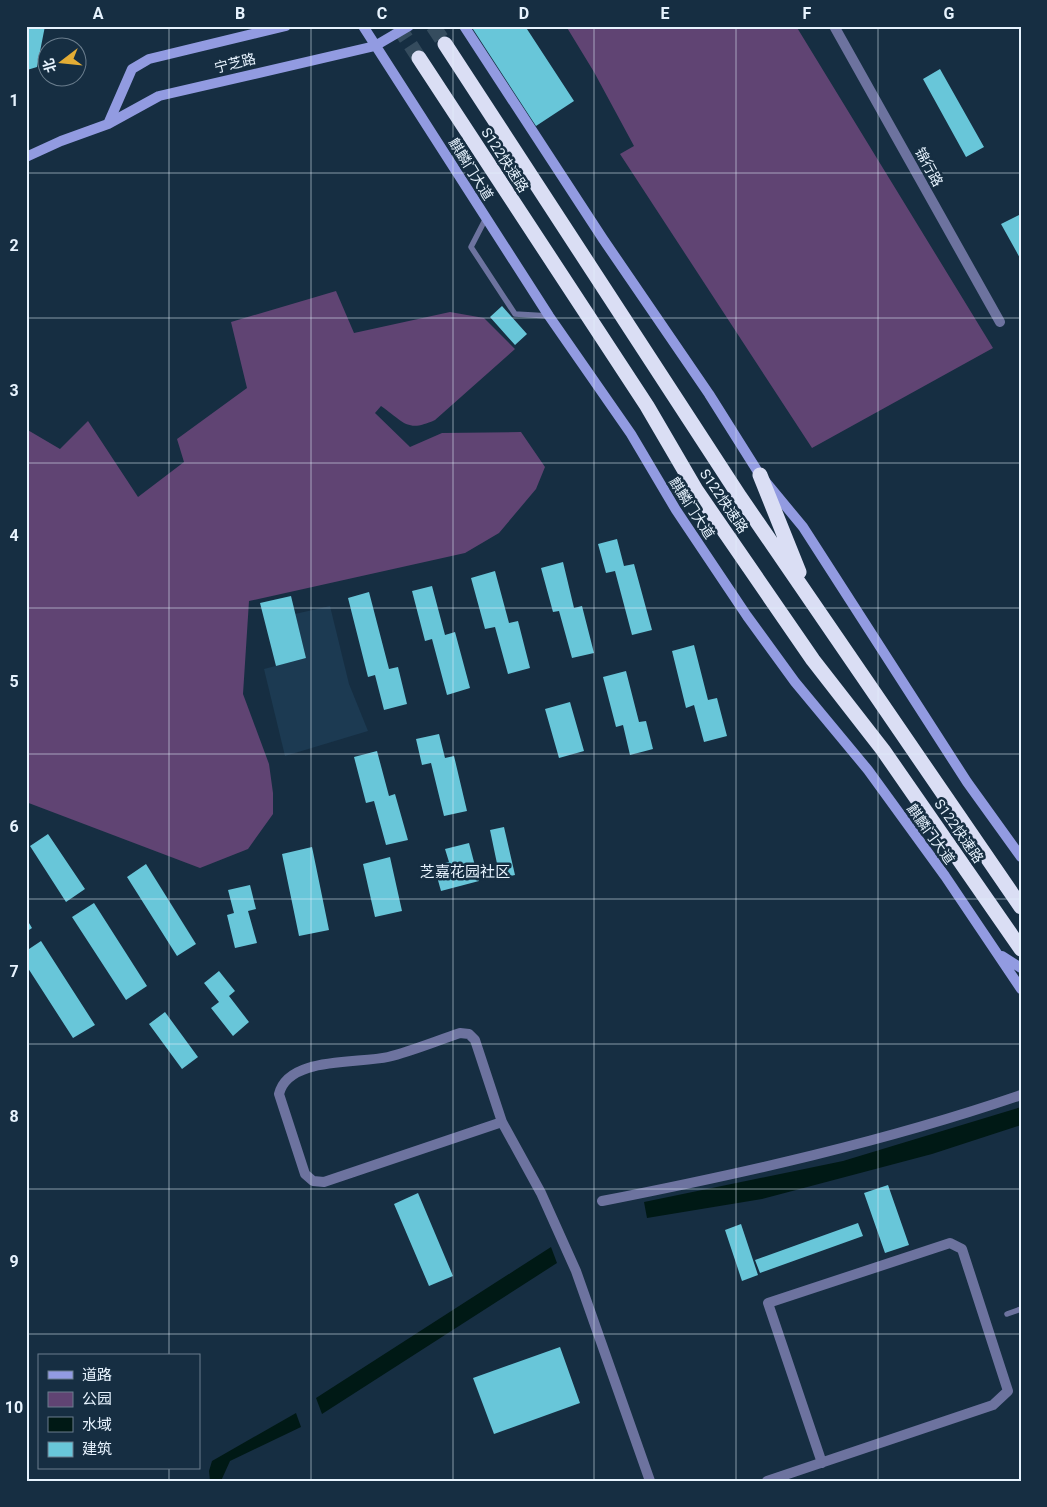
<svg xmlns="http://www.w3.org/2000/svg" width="1047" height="1507" font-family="Roboto,'Noto Sans SC',sans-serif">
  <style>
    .built { fill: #1c3a52 }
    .green { fill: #604473 }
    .water { fill: #001915 }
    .building { fill: #68c6d9 }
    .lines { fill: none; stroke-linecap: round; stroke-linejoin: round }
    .highway-tunnel { stroke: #354c5e; stroke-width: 15; stroke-dasharray: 15 8; stroke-linecap: butt }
    .lane { stroke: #6d739f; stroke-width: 5.5 }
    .street { stroke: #6d739f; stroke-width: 10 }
    .secondary { stroke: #929be1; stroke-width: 10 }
    .highway { stroke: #dadef4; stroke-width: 15 }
    .grid { fill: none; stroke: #e7f3fe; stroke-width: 1; stroke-opacity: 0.55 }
    .labels { text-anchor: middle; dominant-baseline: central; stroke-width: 5; stroke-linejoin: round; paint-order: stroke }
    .street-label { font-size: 14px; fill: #e7f3fe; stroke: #162e42 }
    .neighbourhood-label { font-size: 15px; fill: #e7f3fe; stroke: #162e42 }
    .neatline { fill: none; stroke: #e7f3fe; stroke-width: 2 }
    .grid-label { font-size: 16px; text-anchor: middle; font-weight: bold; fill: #e7f3fe }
  </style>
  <rect width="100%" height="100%" fill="#162e42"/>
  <path class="built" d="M330 606 349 684 368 731 285 756 264 669 306 658 295 614Z"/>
  <path class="green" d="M566 26H796L993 348 812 448 620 154 634 146 594 72Z
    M336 291 354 333 450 312 484 318 515 349 435 420C407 433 404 422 381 406L375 413 410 447 442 433 521 432 545 467 536 489 499 533 465 553 249 601 243 694 269 764 273 793V814L248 849 200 868 26 802V429L60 449 88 421 138 497 184 462 177 439 247 388 231 322Z"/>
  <path class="water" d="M1021 1107V1125L932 1154 762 1199 647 1218 644 1202 843 1161Z
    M551 1247 557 1263 322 1414 316 1398Z
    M296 1413 301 1427 230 1461 221 1481H210L209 1471 212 1461Z"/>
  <path class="building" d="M26 26H45L37 67 27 70Z
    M471 26H525L574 101 536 126Z
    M940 69 984 147 966 157 923 79Z
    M1019 215 1021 218V260L1001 224Z
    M502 306 527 334 515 345 490 317Z
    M617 539 624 566 634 564 652 630 632 635 615 571 606 573 598 544Z
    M563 562 574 608 582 606 594 653 572 658 559 611 553 612 541 568Z
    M495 571 509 623 518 621 530 668 508 674 495 627 485 629 471 578Z
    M432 586 445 635 455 632 470 688 447 695 432 639 425 641 412 591Z
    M369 592 389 669 398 667 407 704 384 710 375 675 368 677 348 598Z
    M291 596 306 658 276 666 260 603Z
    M694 645 708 700 717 698 727 736 704 742 694 705 686 708 672 651Z
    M626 671 639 722 646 721 653 749 630 755 623 725 616 727 603 677Z
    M570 702 584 751 559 758 545 709Z
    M439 734 445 758 454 756 467 811 444 816 431 763 422 765 416 739Z
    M377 751 389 796 395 794 408 840 386 845 374 801 366 803 354 757Z
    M504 827 515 875 500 878 490 830Z
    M48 834 85 889 66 902 30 846Z
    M469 843 479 881 441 891 434 866 449 862 445 849Z
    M312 847 329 930 299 936 282 854Z
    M390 857 402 911 375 917 363 864Z
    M146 864 196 944 177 956 127 877Z
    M250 885 256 909 248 911 257 943 235 948 227 915 234 913 228 890Z
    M94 903 147 986 126 1000 72 917Z
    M26 918 32 928 26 932Z
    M41 941 95 1025 73 1038 26 965V951Z
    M219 971 235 991 229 996 249 1022 233 1036 211 1008 219 1002 204 983Z
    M165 1012 198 1057 182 1069 149 1024Z
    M888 1185 909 1245 885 1253 864 1193Z
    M418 1193 453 1276 429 1286 394 1204Z
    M858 1223 863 1236 760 1273 755 1260Z
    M741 1224 758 1275 742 1281 725 1230Z
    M560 1347 580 1403 494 1434 473 1378Z"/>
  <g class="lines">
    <path class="highway-tunnel" d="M398 26 419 58
      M433 26 445 44"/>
    <path class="lane" d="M486 218 471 247 515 314 549 316
      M1007 1314 1021 1309"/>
    <path class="street" d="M834 26 1000 322
      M502 1122 324 1182 313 1181 305 1174 279 1094C288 1056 358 1064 388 1057 412 1051 436 1041 460 1033L469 1034 475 1040 502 1122 541 1193 576 1271 650 1481
      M602 1201C744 1173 884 1142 1021 1095
      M767 1481 993 1405 1008 1391 962 1249 950 1243 768 1303 822 1463"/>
    <path class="secondary" d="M363 26 549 316 631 434 676 510 747 616 795 682 868 770 945 876 1021 989
      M464 26 603 239 709 394 760 475 803 527 967 782 1021 857
      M108 124 132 69 149 59 286 26
      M26 157 61 141 108 124 159 96 375 46 409 26
      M1002 956 1021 968"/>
    <path class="highway" d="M445 44 740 497 1021 907
      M419 58 647 406 696 490 813 660 883 750 1021 949
      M760 475 799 572"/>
  </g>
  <path class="grid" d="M169 26V1356M311 26V1481M453 26V1481M594 26V1481M736 26V1481M878 26V1481M26 173H1021M26 318H1021M26 463H1021M26 608H1021M26 754H1021M26 899H1021M26 1044H1021M26 1189H1021M26 1334H1021M169 1468V1481"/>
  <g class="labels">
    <g class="street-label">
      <text transform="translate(235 63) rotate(-14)">宁芝路</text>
      <text transform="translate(505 160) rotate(57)">S122快速路</text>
      <text transform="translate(929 167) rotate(61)">锦行路</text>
      <text transform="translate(471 169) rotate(58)">麒麟门大道</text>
      <text transform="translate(724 501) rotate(56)">S122快速路</text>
      <text transform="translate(692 508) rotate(57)">麒麟门大道</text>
      <text transform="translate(959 831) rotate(55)">S122快速路</text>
      <text transform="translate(931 834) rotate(54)">麒麟门大道</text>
    </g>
    <g class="neighbourhood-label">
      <text x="465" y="872">芝嘉花园社区</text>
    </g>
  </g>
  <rect width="1047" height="1507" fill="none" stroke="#162e42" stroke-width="55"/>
  <rect x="38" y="1354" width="162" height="115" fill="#162e42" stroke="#6a7d8d"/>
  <rect x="48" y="1371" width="25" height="8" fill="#929be1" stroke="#6a7d8d"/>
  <text x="82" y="1380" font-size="15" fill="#e7f3fe">道路</text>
  <rect x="48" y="1392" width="25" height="15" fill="#604473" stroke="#6a7d8d"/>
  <text x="82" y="1404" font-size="15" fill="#e7f3fe">公园</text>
  <rect x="48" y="1417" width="25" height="15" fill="#001915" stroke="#6a7d8d"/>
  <text x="82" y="1430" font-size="15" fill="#e7f3fe">水域</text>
  <rect x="48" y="1442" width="25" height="15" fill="#68c6d9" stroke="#6a7d8d"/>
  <text x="82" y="1454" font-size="15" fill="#e7f3fe">建筑</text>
  <g transform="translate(62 62) rotate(254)"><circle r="24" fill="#162e42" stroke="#6a7d8d"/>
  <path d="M0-4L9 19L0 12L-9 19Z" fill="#e4ad35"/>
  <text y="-8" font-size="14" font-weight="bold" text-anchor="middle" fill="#e7f3fe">北</text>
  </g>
  <rect x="28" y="28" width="992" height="1452" class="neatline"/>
  <g class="grid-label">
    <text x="98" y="19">A</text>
    <text x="240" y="19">B</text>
    <text x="382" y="19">C</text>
    <text x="524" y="19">D</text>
    <text x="665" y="19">E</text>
    <text x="807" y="19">F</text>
    <text x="949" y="19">G</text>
    <text x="14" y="106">1</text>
    <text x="14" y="251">2</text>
    <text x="14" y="396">3</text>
    <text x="14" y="541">4</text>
    <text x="14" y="687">5</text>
    <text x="14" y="832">6</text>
    <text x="14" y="977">7</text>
    <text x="14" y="1122">8</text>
    <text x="14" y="1267">9</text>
    <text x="14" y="1413">10</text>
  </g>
</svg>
